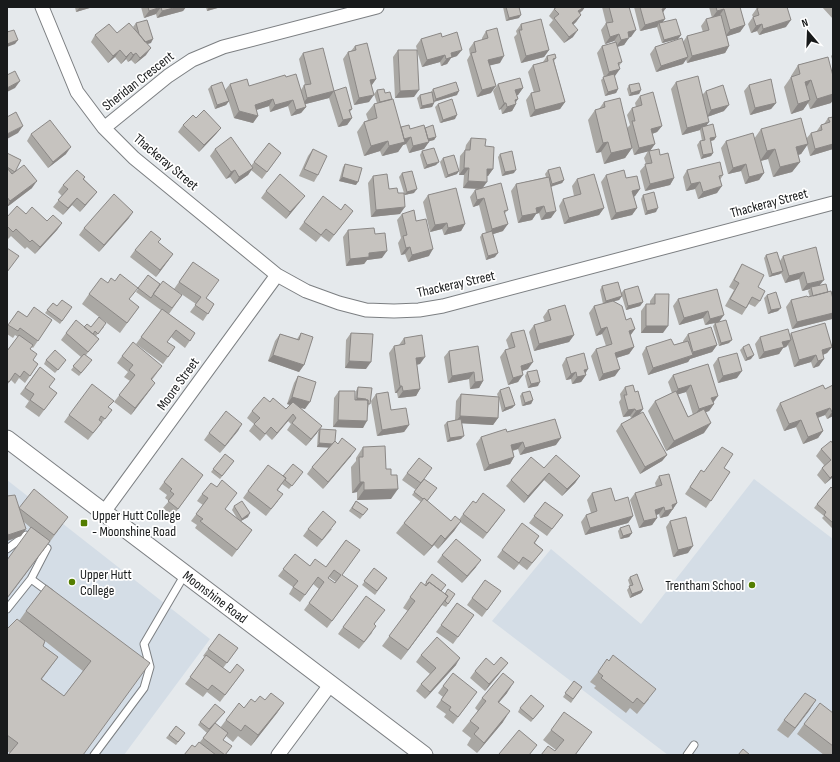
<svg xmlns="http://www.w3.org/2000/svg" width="840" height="762" font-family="'Sofia Sans Condensed',sans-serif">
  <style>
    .built { fill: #d4dde6 }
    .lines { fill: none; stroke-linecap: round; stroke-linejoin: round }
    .service-casing { stroke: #7c7f82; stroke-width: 9 }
    .minor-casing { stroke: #7c7f82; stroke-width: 15 }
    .tertiary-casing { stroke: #7c7f82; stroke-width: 19 }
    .service { stroke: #fff; stroke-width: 7 }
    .minor { stroke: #fff; stroke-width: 13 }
    .tertiary { stroke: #fff; stroke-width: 17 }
    .wall { fill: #aaa8a4; fill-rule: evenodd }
    .shaded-wall { fill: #8b8886 }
    .building { fill: #c6c3bf; stroke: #8b8886; fill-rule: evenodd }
    .poi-dot { fill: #547e00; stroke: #fff; stroke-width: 1.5 }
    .labels { text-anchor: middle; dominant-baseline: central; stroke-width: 3.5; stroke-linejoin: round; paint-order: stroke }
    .street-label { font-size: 14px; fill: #181a1b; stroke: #fff }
    .poi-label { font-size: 14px; fill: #181a1b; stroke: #fff; text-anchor: start }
  </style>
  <rect width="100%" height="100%" fill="#e5e9ec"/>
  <path class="built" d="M754 479 833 539V755H668L492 621 551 549 641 624Z
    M7 480 210 639 124 755H7Z"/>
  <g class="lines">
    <defs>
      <path id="service" d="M7 549 26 535 47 548 31 579 50 593
        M7 609 31 579
        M94 755 144 688 150 667 144 644 185 574
        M687 755 694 745"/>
      <path id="minor" d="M42 7 77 92 104 128 134 158 277 275 306 291 339 303 366 310 394 311 419 310 443 306 833 203
        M104 128 168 76 192 60 223 47 377 7
        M104 512 277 275
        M278 755 330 685"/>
      <path id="tertiary" d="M7 439 424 755"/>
    </defs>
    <use href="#service" class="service-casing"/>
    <use href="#minor" class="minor-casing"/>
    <use href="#tertiary" class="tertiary-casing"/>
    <use href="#service" class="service"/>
    <use href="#minor" class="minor"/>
    <use href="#tertiary" class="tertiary"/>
  </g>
  <path class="wall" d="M75 7H93L76 12Z
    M141 7H186L183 11 157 18 156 14 144 18Z
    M206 7H221L207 11Z
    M503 7H519V18L506 21Z
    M602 7H629L631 37H629L624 45 617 47 622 62 619 66 614 76 618 89 616 93 605 96 601 80 604 77 597 53 602 46 615 42 614 41 605 44 601 30 606 23Z
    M634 7H665L663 12 662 23 681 35 678 39 662 43 657 27 640 31Z
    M709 7H741L740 8 745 25 740 32 727 36 729 46 725 53 687 63 686 59 683 64 656 72 650 54 655 47 683 42 687 36 703 32 701 26 706 19 712 18Z
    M822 7H833V19Z
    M757 8 786 27 759 35 757 31 751 33 748 24 753 17 752 15Z
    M554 9 583 10 580 13 581 15 576 22 573 25V37L564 43 549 25 553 20 549 16Z
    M136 23 151 43 147 44 146 55 135 64 131 60 128 62 126 59 121 64 115 57 108 63 91 42 95 35 117 33 134 28 133 27Z
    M521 24 549 50 544 57 521 63 514 37 517 34 516 31Z
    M486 31 500 63 490 65 491 93 477 97 467 60 470 55 469 49 474 42 482 40V38Z
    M442 37 457 56 451 58 447 64 441 66 440 62 422 67 417 51 414 97 395 98 393 57 398 50H417L416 46 421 39Z
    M355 46 376 79 372 85 369 102 354 105 343 59 348 52 351 51Z
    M303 53 334 91 352 109 350 112 352 118 347 125 338 127 329 98 305 104 306 107 301 113 291 116 288 106 270 112 269 106 256 110 258 116 253 123 234 118 225 90 230 84 249 86 286 77 301 90 304 85H305L299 59Z
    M833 54V62L831 56Z
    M547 56 556 58 554 61 565 102 560 109 530 117 526 100 531 93H534L528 72 533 65 543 62Z
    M828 57 831 103 810 109 808 103 803 110 791 114 784 87 791 77V76L798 65Z
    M676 82 702 95 706 91 724 111 707 117V126L716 137 714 140 711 141 713 153 711 156 701 159 697 145 700 141H702L700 130 682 135 671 89Z
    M498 84 523 88 518 95H517L516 102V104L512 111 502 114 501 109 499 110 493 91Z
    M629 85 641 90 639 94 629 96 627 89Z
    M749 85 776 103 771 109 750 115 744 91Z
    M211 86 229 101 226 105 215 109 208 89Z
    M433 89 457 95 434 102V103L432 107 420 109 417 98 420 95 431 92Z
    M377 90 385 93 392 99 401 127 410 129 425 128 436 137 434 140 429 141 424 149 409 153 406 144 403 145 398 152 382 156 380 151 364 156 357 132 364 122 368 120 366 114 374 104 377 103 374 94Z
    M640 96 662 126 657 132 652 134 655 144 650 150 660 155 674 178 670 185 645 191 640 171 646 164 644 158 648 151 634 155 629 136 632 148 625 158 604 164 601 152 596 153 588 120 595 110 599 109 604 102 627 128 630 125 627 115 632 108 636 107 635 103Z
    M438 104 455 119 440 123 435 107Z
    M833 117V149L810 156 807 145 801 154 798 155 800 162 792 172 773 177 768 159 761 161 764 173 759 180 745 184 741 171 728 174 721 148 726 141 754 139 761 129 806 139 811 133 816 132 821 125 824 124 828 118Z
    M196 118 221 128 216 134 199 152 178 132 183 125Z
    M31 134 66 154 48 168 27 141Z
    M471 138 485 146 493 169 488 176H487L482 188 508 210 505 213 503 231 493 234 495 257 486 260 480 237 482 234 486 233 479 205 473 207 470 197 475 190 480 189 463 188 464 175H459L460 156 465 150 466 145Z
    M269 143 281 153 262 179 251 170 248 175 235 184 230 177 226 179 210 156 215 149 251 166Z
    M313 149 318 175 314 182 299 176 308 156Z
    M422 151 436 165 424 169 420 155Z
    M7 153 21 160 14 173 32 188 7 207Z
    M500 154 514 173 502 176 498 157Z
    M443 158 457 174 445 178 440 162Z
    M345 164 356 185 339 181 343 167Z
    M548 170 564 180 562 183 551 187V218L541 220 539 213 536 214 532 220 518 223 511 191 516 184 546 177 545 174Z
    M687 170 723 175 720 180 717 193 698 199 695 189 686 191 683 177Z
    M402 173 414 193 404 195 400 214 371 217 368 183 373 176 389 189 398 193H404L399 177Z
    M606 175 626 178 640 189 635 196 634 197 637 208 632 215 611 220 601 182Z
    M85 177 84 179 97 192 92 198 80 212 72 205 63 215 53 207 62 196 58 192 63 185Z
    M577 179 604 208 599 215 564 224 559 206 563 199 574 196 572 186Z
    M266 191 300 202 286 219 261 198Z
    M428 195 465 224 461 231 444 235 442 229 430 232 423 202Z
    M643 195 656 212 645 215 641 199Z
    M353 211 329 242 321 236 316 242 299 229 304 222Z
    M26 214 47 221 62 223 57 230 35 254 27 247 25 249 11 236 8 239 7 238V217Z
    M402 214 429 256 408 262 405 254 401 255 398 243 401 238 397 220Z
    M129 218 99 252 79 235 84 228Z
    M348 230 375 234 382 258 367 260 364 264 346 266 343 237Z
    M158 243 173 254 156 277 130 257 135 250Z
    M766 255 780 261 783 256 828 292 833 299V316L832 319 792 329 786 307 791 300 810 297 808 291 810 289 802 291 799 279 785 283 781 273 780 274 769 277 764 258Z
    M193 262 206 298 214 304 203 321 190 312 196 304 174 289Z
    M742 264 758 287 760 301 755 307 749 304 742 315 725 306 734 290 729 287 738 271Z
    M148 275 160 284 182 295 169 314 195 333 185 348 171 337 167 342 175 347 163 364 136 344 161 310 136 292Z
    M602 286 622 296 619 300 614 301 626 320 635 329 630 335 634 347 629 354 616 358 615 376 599 381 591 356 596 349 606 346 602 334 596 336 589 313 594 306 603 304 600 290Z
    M717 289 719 321 729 343 719 346 713 326 715 323 705 325 703 318 679 325 673 306 678 299Z
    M624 290 643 302 640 306 626 310 621 293Z
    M89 294 129 300 139 307 120 333 82 304Z
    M655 294 663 333H641V311L646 304H650V301Z
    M767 295 778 311 768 314 764 298Z
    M53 303 57 306 72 307 60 324 45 313Z
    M548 310 574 335 569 342 534 351 529 332 534 325 545 322 543 317Z
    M18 311 27 317 52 320 33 348 32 347 30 349 33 360 38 364 25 383 19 378 15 384 11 380 7 385V351L18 337 15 335 13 338 7 334V327Z
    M84 327H104L96 336 99 339 86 355 89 364 79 376 71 370 81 357 61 340 66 333Z
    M301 333 304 365 299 372 268 361 275 341 280 334 297 339Z
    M351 333 366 369 345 368 346 340Z
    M511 333 528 369 522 371 518 382 508 385 500 357 505 350 509 349 506 340Z
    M791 333 832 347 827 353 823 355 819 366 813 368 811 362 794 367 788 345 786 347 783 348 779 354 759 359 755 344 760 337 790 335Z
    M688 334 717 345 712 352 690 359 688 362 648 375 642 354 646 347 674 345 683 342V341Z
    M404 338 420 364 417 365 420 389 416 396 398 398 397 393H395L389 353 394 346 399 345Z
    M743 347 751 359 745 361 740 350Z
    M449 351 483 381 479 388 470 389 469 379 448 383 444 357Z
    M122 356 162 366 152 380 150 390 131 415 114 402 130 381 124 377 128 372 117 363Z
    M566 358 585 373 586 375 581 382 572 384 571 379 566 380 562 365Z
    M718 358 737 378 718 383 713 365Z
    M46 360 64 363 55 373 44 364Z
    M708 364 714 404 709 411 706 412 704 433 666 451 648 411 655 401 672 393 668 382 673 375ZM686 392 693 415 688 417 678 394Z
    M40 367 49 387 57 393 39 417 25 407 29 401 20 394Z
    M527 372 538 386 528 388 525 376Z
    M298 376 305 409 301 408 317 433 306 446 287 430 291 424 288 421 272 440 266 434 260 441 249 431 254 424 247 418 252 411 270 402 286 409 290 405 287 404 294 383Z
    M833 385V416L827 419 825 415 818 418 823 431 818 438 803 444 796 427 784 431 776 410 780 403 825 389Z
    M358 387 372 388 368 408 363 428 333 427 334 398 339 391 355 400 356 391Z
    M625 387 635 392 643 409 639 414 667 455 662 461 640 474 616 431 621 424 634 417 631 418 630 416 623 417 619 402 621 399 620 394Z
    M500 390 515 405 512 408 502 412 499 399 498 418 493 425 462 423 461 439 447 442 444 425 447 422 455 420 456 401 461 394 498 397 497 394Z
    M522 393 533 400 531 404 522 406 520 396Z
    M376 394 391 410 409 425 404 432 377 436 371 401Z
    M109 408 112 410 88 440 64 422 69 415Z
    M242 424 220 453 204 440 209 433Z
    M320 429 335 441 351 456 323 489 307 474 312 467 329 447H317L318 432Z
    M507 432 556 445 520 455 518 449 513 451 514 457 510 464 484 471 476 444 481 437Z
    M833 444V477L825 484 817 475 822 468 824 465 816 456 821 449Z
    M363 447 386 469 391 499 357 500V492L352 493 351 467 356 461V458Z
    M225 454 234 461 220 479 211 472Z
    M544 468 580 476 575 483 562 496 544 480 524 503 506 486 511 480Z
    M724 468 730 472 706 508 685 494 701 470 704 472Z
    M407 473 424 479 427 501 451 521 459 520 463 514 476 503 500 517 483 539 460 522 454 531 438 549 434 545 424 556 396 533 404 523 421 502 412 495 419 485 416 490 402 480Z
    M203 475 173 516 163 508 169 501 165 498 167 495 159 489 164 482Z
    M283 476H300L289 489 282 484 278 490V501L266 516 243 498 248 491Z
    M659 476 677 503 668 516 660 518 659 514 656 515 657 518 652 525 639 528 630 500 635 493 656 487 655 483Z
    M833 489V529L822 518 824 516 814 508 817 504Z
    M592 493 615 501 633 516 628 523 585 535 581 522 586 515 591 513 587 500Z
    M202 494 225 509 237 518 232 510 234 506 248 517 241 521 252 530 232 557 195 528 197 525 191 521 203 505 197 501Z
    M7 496 19 508 63 524 43 551 31 528 24 522 21 536 7 541Z
    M356 501 368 509 360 519 349 511Z
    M545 502 563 515 547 536 529 523Z
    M670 521 688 553 673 557 666 527Z
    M620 528 632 533 629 537 620 539 618 531Z
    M308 529H332L317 547 303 536Z
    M539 536 535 543 543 550 527 570 519 564 514 570 497 557 502 550Z
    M346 540 342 575 353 593 327 628 304 610 319 589 313 584 300 602 289 594 293 587 278 576 295 554 310 566 326 567ZM329 577 336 582 335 583 328 578Z
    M442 555 476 567 462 583 437 562Z
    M374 568 387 578 375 595 362 585Z
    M432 574 441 591 445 594H455L446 607 442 605 401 660 382 646 408 611 403 608 410 597 424 585Z
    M630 577 643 590 641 593 630 598 627 590 630 586 628 580Z
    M472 598H496L482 617 467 605Z
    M457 603 474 615 453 644 436 632Z
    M26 611 150 663 10 753 7 751V629L19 621ZM45 641 83 671 64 696 42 679 58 657 43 646Z
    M374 624 372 633 359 649 338 634 343 627Z
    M219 634 238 648 223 668 230 673 244 670 220 702 207 692 203 697 185 684 205 657 203 656Z
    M421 655 456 665 425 699 416 691 421 684 430 674 416 662Z
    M508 663 503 669 485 691 470 678 475 671 494 665Z
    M598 672 649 699 637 714 630 708 626 713 594 688 596 686 590 682Z
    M574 681 582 687 571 703 563 697Z
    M443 686 477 692 453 724 444 717 446 714 436 707 443 697 438 693Z
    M507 693 499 702 503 722 477 753 467 745 471 738 462 731 478 711 475 708 482 698Z
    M265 700 284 703 277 713 251 746 238 736 233 742 226 736 223 740 225 755H184L195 747 200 742 207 733 198 725 200 722 222 715 215 724 220 728 226 720 244 708 255 702Z
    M816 700 788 738 777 730 784 720Z
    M520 708 542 709 531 722 518 712Z
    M833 713V755H824L797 734 804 724Z
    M176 726 183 736 176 745 166 738Z
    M551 730 585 742 575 755H541L555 751 556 750 543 740Z"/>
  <path class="shaded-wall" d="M80 7H93L76 12Z
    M161 7 156 14 144 18 149 11Z
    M177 7H186L183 11 157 18 162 11Z
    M209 7H221L207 11Z
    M584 7H585L583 10 573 18 578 11Z
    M666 8 661 15 662 9Z
    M724 9 719 16 712 18 717 11Z
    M521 15 519 18 506 21 509 18Z
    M581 15 576 22 567 30 572 23Z
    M665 19 660 26 659 23 657 27 640 31 645 25Z
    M791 20 786 27 759 35 763 29Z
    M762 24 757 31 751 33 756 26Z
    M745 25 740 32 725 37 730 30Z
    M578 30 573 37 564 43 569 37Z
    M636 30 631 37 623 39 628 32Z
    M619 34 614 41 605 44 610 37Z
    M681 35 678 39 662 43 664 40Z
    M629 38 624 45 616 47 621 40Z
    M153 39 151 43 139 46 142 43Z
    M18 40 15 44 7 47V44Z
    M729 46 725 53 687 63 692 56Z
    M151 48 146 55 135 64 140 58Z
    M120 50 115 57 108 63 113 56Z
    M462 50 457 56 451 58 447 64 441 66 451 53Z
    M549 50 544 57 521 63 526 56Z
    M131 52 126 59 121 64 126 57Z
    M136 53 131 60 128 62 133 55Z
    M445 55 440 62 422 67 427 60Z
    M504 56 500 63 484 67 488 60Z
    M688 57 683 64 656 72 661 66Z
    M620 69 615 76 604 79 609 72Z
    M376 79 371 86 370 80Z
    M811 80 804 91 805 82Z
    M20 81 15 88 7 92V88Z
    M496 86 491 93 477 97 482 90Z
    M523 88 518 95 510 97 515 90Z
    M618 89 616 93 605 96 608 92Z
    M419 90 414 97 395 98 400 91Z
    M641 90 639 94 629 96 631 93Z
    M334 91 329 98 302 105 307 98Z
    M459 91 457 95 433 102 436 99Z
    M833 94V100L831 103 810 109 817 99Z
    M374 95 369 102 354 105 359 98Z
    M273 99 269 106 250 112 255 105Z
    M518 99 514 105 516 104 512 111 502 114 507 107 515 100Z
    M293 100 288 106 270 112 275 105Z
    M810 100 803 110 791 114 798 104Z
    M229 101 226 105 215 109 217 105Z
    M565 102 560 109 530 117 535 110Z
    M434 103 432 107 420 109 422 106Z
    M504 103H506L501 109 499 110Z
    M776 103 771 109 750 115 755 108Z
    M729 105 724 111 707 117 711 110Z
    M306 107 301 113 291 116 296 110Z
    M239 111 258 116 253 123 234 118Z
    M457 115 455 119 440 123 443 120Z
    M352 118 347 125 338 127 343 120Z
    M709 122 704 129 702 127 700 130 682 135 687 128Z
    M23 126 18 133 7 139V134Z
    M662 126 657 132 646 136 651 129Z
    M221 128 216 134 199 152 204 145Z
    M411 137 406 144 403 145 398 152 382 156 389 146 404 139Z
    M436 137 434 140 422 143 425 140Z
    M716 137 714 140 707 142 710 138Z
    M388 141 380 151 364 156 371 146Z
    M429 142 424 149 409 153 413 146Z
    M608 142 601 152 596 153 603 143Z
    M655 144 650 151 634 155 639 148Z
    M808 144 801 154 788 158 796 147Z
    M833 144V149L810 156 815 149Z
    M71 147 66 154 48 168 53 162Z
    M632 148 625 158 604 164 611 153Z
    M775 149 768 159 760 161 767 151Z
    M713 153 711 156 701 159 703 155Z
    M439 162 436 165 424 169 427 165Z
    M800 162 792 172 773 177 780 167Z
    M746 164 741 171 728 174 733 168Z
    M253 168 248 175 235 184 239 177Z
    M464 168H469L464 175H459Z
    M487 169H493L488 176H482Z
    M235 170 230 177 226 179 231 172Z
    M516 170 514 173 502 176 505 172Z
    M459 171 457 174 445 178 448 175Z
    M764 173 759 180 745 184 749 177Z
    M342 177 358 182 356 185 339 181Z
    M674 178 670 185 645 191 650 184Z
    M564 180 562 183 549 187 552 184Z
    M37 181 32 188 7 207 10 201Z
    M468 181 487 182 482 189 463 188Z
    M700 182 695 189 686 191 691 184Z
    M722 186 717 193 698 199 703 192Z
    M417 189 414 193 404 195 407 192Z
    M640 189 635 196 627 198 632 191Z
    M97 192 92 198 80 212 85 205Z
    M305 196 300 202 286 219 290 212Z
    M77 198 72 205 63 215 68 208Z
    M484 198 479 205 473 207 477 200Z
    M544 206 539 213 536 214 532 220 518 223 522 216 536 208Z
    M405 207 400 214 371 217 376 210Z
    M604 208 599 215 564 224 569 218Z
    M637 208 632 215 611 220 616 213Z
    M658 208 656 212 645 215 647 211Z
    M556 211 551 218 541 220 546 213Z
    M133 212 129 218 99 252 104 245Z
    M62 223 57 230 35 254 40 247Z
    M447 223 442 229 430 232 435 225Z
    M465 224 461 231 444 235 448 228Z
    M508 224 503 231 487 236 492 229Z
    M410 247 405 254 401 255 406 248Z
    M433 249 429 256 408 262 412 255Z
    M387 251 382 258 367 260 364 264 346 266 350 259 369 253Z
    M498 253 495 257 486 260 488 256Z
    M173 254 168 261 156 277 160 270Z
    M783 271 780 274 769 277 772 274Z
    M804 272 799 279 785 283 789 276Z
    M824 280 819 286 811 287 810 289 802 291 807 284Z
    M622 296 619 300 603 304 606 301Z
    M643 302 640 306 626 310 628 306Z
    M781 308 778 311 768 314 771 310Z
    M708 311 703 318 679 325 684 318Z
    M833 313V316L832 319 792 329 797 322Z
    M724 315 719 322 705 325 710 319Z
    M646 326H668L663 333H641Z
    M607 327 602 334 596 336 601 329Z
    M635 329 630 336 629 331Z
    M574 335 569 342 534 351 539 344Z
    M732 340 729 343 719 346 721 343Z
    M791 340 786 347 783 348 779 354 759 359 764 352 782 342Z
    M717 345 712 352 690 359 688 362 648 375 653 368 691 356 693 352Z
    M634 347 629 354 610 360 615 353Z
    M832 347 827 353 817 357 822 350Z
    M273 355 304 365 299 372 268 361Z
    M754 355 751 359 745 361 747 358Z
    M816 355 811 362 794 367 799 360Z
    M425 357 420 364 411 365 416 358Z
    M824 359 819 366 813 368 818 361Z
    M349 361 371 362 366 369 345 368Z
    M533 362 528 369 516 373 521 366Z
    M588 369 584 376 586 375 581 382 572 384 577 377 584 370Z
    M620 369 615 376 599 381 603 374Z
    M742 371 737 378 718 383 723 376Z
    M474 372 469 379 448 383 452 376Z
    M576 372 571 379 566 380 571 374Z
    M523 375 518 382 508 385 513 378Z
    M483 381 479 388 470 389 475 382Z
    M540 382 538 386 528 388 531 384Z
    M155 383 150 390 131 415 135 408Z
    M691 385 686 392 673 396 678 389Z
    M400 386H402L397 393H395Z
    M420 389 416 396 398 398 403 391Z
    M718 396 713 403 711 398Z
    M292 397 310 402 305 409 287 404Z
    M357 398 366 399 364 402H355Z
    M533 400 531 404 522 406 525 403Z
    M714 404 709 411 694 416 699 409Z
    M515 405 512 408 502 412 505 408Z
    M830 408 825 415 811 420 816 413Z
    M635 409 630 416 623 417 628 410Z
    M643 409 638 416 631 418 636 411Z
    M833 411V416L827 419 832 412Z
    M293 414 288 421 272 440 277 433Z
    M460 416 498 418 493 425 455 423Z
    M338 420 367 421 363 428 333 427Z
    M801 420 796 427 784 431 789 424Z
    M711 423 704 433 666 451 674 441Z
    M242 424 238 431 220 453 225 446Z
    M409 425 404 432 377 436 382 430Z
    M322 426 317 433 306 446 311 439Z
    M823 431 818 438 803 444 808 437Z
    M464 436 461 439 447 442 450 438Z
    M561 438 556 445 520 455 525 448Z
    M523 442 518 449 506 452 511 445Z
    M319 443 335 444 333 448 317 447Z
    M356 449 351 456 323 489 328 482Z
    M667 455 662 461 640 474 645 467Z
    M514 457 510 464 484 471 489 465Z
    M549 473 544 480 524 503 528 496Z
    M833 475V477L825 484 830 478Z
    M580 476 575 483 562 496 567 489Z
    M360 482H364L357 492 352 493Z
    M398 489 391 499 357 500 364 490Z
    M677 503 668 516 660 518 665 511 672 505Z
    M664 507 659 514 650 517 655 510Z
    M250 513 248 517 239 522 242 519Z
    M633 516 628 523 585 535 590 528Z
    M657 518 652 525 639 528 644 521Z
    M461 521 454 531 438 549 445 539Z
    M26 529 21 536 7 541V537L8 535Z
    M632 533 629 537 620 539 623 536Z
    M441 535 434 545 424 556 432 546Z
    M50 541 43 551 7 599V598Z
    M693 546 688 553 673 557 678 550Z
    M481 560 476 567 462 583 467 576Z
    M643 590 641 593 630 598 632 594Z
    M448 596 441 606 401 660 408 650Z
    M460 658 456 665 425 699 430 692Z
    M508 663 503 669 485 691 489 684Z
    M514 682 507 693 491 712 498 702Z
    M816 700 809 711 788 738 795 728Z
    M284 703 277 713 251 746 258 735Z
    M510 711 503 722 477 753 484 743Z"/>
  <path class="building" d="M148 7H177L162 11 161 7 149 11Z
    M506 7H519L521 15 509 18Z
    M557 7H584L578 11 581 15 572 23 578 30 569 37 554 18 559 14 554 9Z
    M609 7H629L636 30 628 32 629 38 621 40 619 34 610 37 606 23 613 22Z
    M640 7H665L666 8 662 9 665 19 645 25Z
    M716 7H740L745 25 730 30 724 9 717 11Z
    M762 7H787L791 20 763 29 762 24 756 26 753 17 759 15 757 8Z
    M721 15 729 46 692 56 687 36 709 30 706 19Z
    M541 19 549 50 526 56 519 30H522L521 24Z
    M676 19 681 35 664 40 659 23Z
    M147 20 153 39 145 42 139 34 136 23Z
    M129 23 151 48 140 58 136 53 133 55 131 52 126 57 120 50 113 56 95 35 109 24 117 33Z
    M497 28 504 56 488 60 496 86 482 90 471 53 476 52 474 42 488 38 486 31Z
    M14 30 18 40 7 44V32Z
    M457 32 462 50 451 53 452 57 446 59 445 55 427 60 421 39 441 33 442 37Z
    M682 38 688 57 661 66 655 47Z
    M616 42 622 62 618 63 620 69 609 72 602 46Z
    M367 43 376 79 370 80 374 95 359 98 348 52 356 50 355 46Z
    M323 48 334 91 346 87 352 109 349 110 352 118 343 120 334 91 307 98 304 85 311 84 303 53Z
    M398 50H417L419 90 400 91Z
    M555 54 556 58 553 59 565 102 535 110 531 93 540 91 533 65 548 61 547 56Z
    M828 57 833 76V94L817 99 811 80 805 82 810 100 798 104 791 77 800 74 798 65Z
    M15 71 20 81 7 88V75Z
    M296 74 306 107 296 110 293 100 275 105 273 99 255 105 258 116 239 111 230 84 247 79 249 86 285 75 286 77Z
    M614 74 618 89 608 92 603 77Z
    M698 76 709 122 687 128 676 82Z
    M520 78 523 88 515 90 518 99 515 100 516 104 507 107 506 103H504L498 84Z
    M771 79 776 103 755 108 749 85Z
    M222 82 229 101 217 105 211 86Z
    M456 82 459 91 436 99 433 89Z
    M639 83 641 90 631 93 629 85Z
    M723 85 729 105 711 110 706 91Z
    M384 89 385 93 390 92 392 99 380 102 377 90Z
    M432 92 434 103 422 106 420 95Z
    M653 92 662 126 651 129 655 144 639 148 632 121H635L632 108 642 105 640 96Z
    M620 98 632 148 611 153 608 142 603 143 595 110 605 107 604 102Z
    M393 99 405 142 389 146 388 141 371 146 364 122 377 118 374 104Z
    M452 99 457 115 443 120 438 104Z
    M204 110 221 128 204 145 183 125 193 115 196 118Z
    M16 112 23 126 7 134V117Z
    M833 117V144L815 149 811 133 822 130 821 125 830 122 828 118Z
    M801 118 808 144 796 147 800 162 780 167 775 149 767 151 761 129Z
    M50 120 71 147 53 162 31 134Z
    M713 124 716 137 710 138 713 153 703 155 700 141 705 140 702 127Z
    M409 125 410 129 424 125 429 142 413 146 411 137 404 139 401 127Z
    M433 125 436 137 428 139 425 128Z
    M753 133 764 173 749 177 746 164 733 168 726 141Z
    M231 137 253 168 239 177 235 170 231 172 215 149Z
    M471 138 486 139 485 146 494 147 493 169H487V182L468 181 469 168H464L465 150H470Z
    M269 143 281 153 267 172 254 162Z
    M434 148 439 162 427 165 422 151Z
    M313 149 327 156 318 175 304 169Z
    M659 149 660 155 668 153 674 178 650 184 645 164 652 163 649 151Z
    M512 151 516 170 505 172 500 154Z
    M7 153 21 160 15 172 7 167Z
    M454 155 459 171 448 175 443 158Z
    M720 162 723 175 719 176 722 186 703 192 700 182 691 184 687 170Z
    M345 164 362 168 358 182 342 177Z
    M24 165 37 181 10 201 7 197V168L12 174Z
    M560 167 564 180 552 184 548 170Z
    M77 170 85 177 83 179 97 192 85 205 77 198 68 208 58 200 68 189 63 185Z
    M624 170 626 178 637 176 640 189 632 191 637 208 616 213 606 175Z
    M412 171 417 189 407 192 402 173Z
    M280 174 305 196 290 212 266 191Z
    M387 174 389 189 397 188 398 193H404L405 207 376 210 373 176Z
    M594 174 604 208 569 218 563 199 581 194 577 179Z
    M549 177 556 211 546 213 544 206 536 208 537 213 522 216 516 184Z
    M501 183 508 210 504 211 508 224 492 229 484 198 477 200 475 190Z
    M456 188 465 224 448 228 447 223 435 225 428 195Z
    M654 192 658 208 647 211 643 195Z
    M114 194 133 212 104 245 84 228Z
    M323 196 341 210 345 204 353 211 334 235 326 229 321 235 304 222Z
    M17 206 26 214 32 207 47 221 53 215 62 223 40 247 32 240 30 242 16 229 13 232 7 226V217Z
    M414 210 416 221 426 219 433 249 412 255 410 247 406 248 403 236 407 235 402 214Z
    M374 228 375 234 385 233 387 251 369 253V257L350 259 348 230Z
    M151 231 161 239 158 242 173 254 160 270 135 250Z
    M492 231 498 253 488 256 482 234Z
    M816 247 824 280 807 284 804 272 789 276 783 256Z
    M7 248 19 256 7 272Z
    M777 252 783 271 772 274 766 255Z
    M193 262 219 280 206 298 214 304 208 314 195 305 201 297 179 282Z
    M742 264 764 275 758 287 765 291 760 301 752 297 746 308 730 299 739 283 734 280Z
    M120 274 138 288 129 299 139 307 127 323 89 294 101 278 108 283 111 278 115 281Z
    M148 275 160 284 151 298 138 288Z
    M163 281 182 295 172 308 153 294Z
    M618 282 622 296 606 301 602 286Z
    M826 284 828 292 813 296 811 287Z
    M638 286 643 302 628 306 624 290Z
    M717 289 724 315 710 319 708 311 684 318 678 299Z
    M831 291 833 299V313L797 322 791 300 807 296 808 297Z
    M776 292 781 308 771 310 767 295Z
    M655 294H669L668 326H646V304H655Z
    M62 300 72 307 62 321 47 310 53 303 57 306Z
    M613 301 622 306 626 320 631 318 635 329 629 331 634 347 615 353 620 369 603 374 596 349 612 344 607 327 601 329 594 306Z
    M565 305 574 335 539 344 534 325 551 320 548 310Z
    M34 307 52 320 38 341 20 328 18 331 8 325 18 311 27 317Z
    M162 309 195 333 190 341 176 330 167 342 175 347 168 357 141 337Z
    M99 317 106 323 98 334 95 331 93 334 84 327 87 324 91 327Z
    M76 320 99 339 88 352 66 333Z
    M726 320 732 340 721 343 715 323Z
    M825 323 832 347 822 350 824 359 818 361 816 355 799 360 791 333Z
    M711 327 717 345 693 352 688 334Z
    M788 329 791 340 782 342 784 347 764 352 760 337Z
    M524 330 533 362 521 366 523 375 513 378 505 350 515 347 511 333Z
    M301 333 313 337 304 365 273 355 280 334 299 340Z
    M351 333 373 334 371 362 349 361Z
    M19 335 33 345 30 349 37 354 33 360 38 364 30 376 24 371 20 377 15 373 9 382 7 381V351Z
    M422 335 425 357 416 358 420 389 403 391 402 386H400L394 346 405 344 404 338Z
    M671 339 674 345 688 341 693 355 653 368 646 347Z
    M133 342 162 366 151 379 155 383 135 408 119 395 135 375 129 370 133 365 122 356Z
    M749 344 754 355 747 358 743 347Z
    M478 346 483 381 475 382 474 372 452 376 449 351Z
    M55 350 66 360 58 370 46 360Z
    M584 353 588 369 584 370 586 375 577 377 576 372 571 374 566 358Z
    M737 353 742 371 723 376 718 358Z
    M84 354 92 360 81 373 73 366Z
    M708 364 718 396 711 398 714 404 699 409 691 385 678 389 673 375Z
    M40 367 55 379 49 387 57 393 44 410 30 400 34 394 25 388Z
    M537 370 540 382 531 384 527 372Z
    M298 376 316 382 310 402 292 397Z
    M92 384 114 401 108 407 112 410 105 419 101 416 99 420 102 422 93 433 69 415Z
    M633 385 635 392 638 391 643 409 636 411 635 409 628 410 624 395H627L625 387Z
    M823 385 825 389 833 385V411L832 412 830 408 816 413 823 431 808 437 801 420 789 424 780 403Z
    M358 387 372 388 370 404H368V400H366V399L357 398Z
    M509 387 515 405 505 408 500 390Z
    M339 391H355V400H368L367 421 338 420Z
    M530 391 533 400 525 403 522 393Z
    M676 391 688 417 704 409 711 423 674 441 655 401Z
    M388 392 391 410 406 408 409 425 382 430 376 394Z
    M461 394 499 397 498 418 460 416Z
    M264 397 270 402 273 398 286 409 293 402 322 426 311 439 292 423 296 418 293 414 277 433 271 427 265 434 254 424 260 418 252 411Z
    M226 411 242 424 225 446 209 433Z
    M643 412 667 455 645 467 621 424Z
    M461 419 464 436 450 438 447 422Z
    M555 419 561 438 525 448 523 442 511 445 514 457 489 465 481 437 506 429 507 432Z
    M320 429 336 430 335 441 332 444 319 443Z
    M342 438 356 449 328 482 312 467 335 441 338 444Z
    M831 441 833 444V475L830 478 822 468 831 460 821 449Z
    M385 446 386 469H391V475H397L398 489 364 490V482H360L359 457H363V447Z
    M722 447 733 454 724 468 730 472 711 501 690 487 701 470 704 472Z
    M225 454 234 461 222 476 213 469Z
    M556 455 580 476 567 489 549 473 528 496 511 480 531 457 544 468Z
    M182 458 203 475 178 509 168 501 174 494 170 491 172 489 164 482Z
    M419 458 432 468 421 483 407 473Z
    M293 464 303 472 292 486 285 480 286 478 283 476Z
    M268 465 286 478 277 490 283 494 271 509 248 491Z
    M669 474 677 503 672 505 673 509 665 511 664 507 655 510 657 518 644 521 635 493 662 485 659 476Z
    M424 479 437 488 427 501 424 498 423 499 414 492Z
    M222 480 237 493 225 509 252 530 237 550 200 521 203 519 196 514 208 498 202 494 211 483 217 487Z
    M831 487 833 489V523L824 515 826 512 817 504Z
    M611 488 615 501 628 497 633 516 590 528 586 515 597 511 592 493Z
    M34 489 68 517 54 535 19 508Z
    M483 493 505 510 487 533 463 514 473 501 476 503Z
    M15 495 26 529 8 535 7 531V496Z
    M424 498 451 521 455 516 461 521 445 539 441 535 432 546 404 523Z
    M242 501 250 513 242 519 234 506Z
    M356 501 368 509 363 515 352 508Z
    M545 502 563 515 552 529 534 516Z
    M323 511 336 522 322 540 308 529Z
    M686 517 693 546 678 550 670 521Z
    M522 523 539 536 534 543 543 550 532 563 523 557 519 563 502 550Z
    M629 525 632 533 623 536 620 528Z
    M31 527 50 541 7 598V560Z
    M456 539 481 560 467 576 442 555Z
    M346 540 360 550 342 575 358 586 332 621 309 603 324 582 318 577 305 595 293 587 298 581 283 569 295 554 310 566 315 559 326 567ZM334 570 341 575 335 583 328 578Z
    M374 568 387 578 377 591 364 581Z
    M432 574 446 585 441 591 429 582 428 584 426 582Z
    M637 574 643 590 632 594 629 586 633 585 630 577Z
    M485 580 501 591 487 610 472 598Z
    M421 582 426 586 429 582 448 596 408 650 389 636 415 601 410 597Z
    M46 585 150 663 83 755H8L18 743 7 735V629L17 619 45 641 43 646 58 657 41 679 64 696 91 661 26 611Z
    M448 589 455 594 448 604 445 601 448 596 445 594Z
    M366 596 385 610 374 624 376 626 364 642 343 627Z
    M457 603 474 615 458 637 441 625Z
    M219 634 238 648 227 663 208 649Z
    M437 637 460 658 430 692 421 684 436 668 421 655Z
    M206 655 230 673 237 664 244 670 225 695 212 685 208 690 190 677Z
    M613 655 656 689 644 704 637 698 633 703 601 678 603 676 598 672 607 659 609 661Z
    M501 657 508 663 489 684 475 671 486 658 494 665Z
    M453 673 477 692 458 717 449 710 451 707 441 700 448 690 443 686Z
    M503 673 514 682 498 702 510 711 484 743 474 734 479 728 470 721 486 701 482 698Z
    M574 681 582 687 573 699 565 693Z
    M271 693 284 703 258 735 245 725 241 731 226 720 239 703 244 708 251 699 255 702 260 696 265 700Z
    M805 693 816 700 795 728 784 720Z
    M531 695 544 706 533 719 520 708Z
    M820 703 833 713V746L804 724Z
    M215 704 225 712 209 729 200 722Z
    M564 712 592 732 575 755H541L548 746 555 751 564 740 551 730Z
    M215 723 228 733 223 740 232 746 225 755 203 738Z
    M176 726 185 733 178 742 169 735Z
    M519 730 537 745 529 755H500L499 754Z
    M199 742 216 755H184L192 745 195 747Z
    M743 749 750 755H738Z"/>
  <g class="poi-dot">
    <rect x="80" y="519" width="8" height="8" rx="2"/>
    <circle cx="72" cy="582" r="4"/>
    <circle cx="752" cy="585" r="4"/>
  </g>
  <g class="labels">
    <g class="street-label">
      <text transform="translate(138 81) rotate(-38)">Sheridan Crescent</text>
      <text transform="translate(166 162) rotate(40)">Thackeray Street</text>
      <text transform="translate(769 203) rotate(-15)">Thackeray Street</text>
      <text transform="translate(456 284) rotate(-13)">Thackeray Street</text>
      <text transform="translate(178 384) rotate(-54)">Moore Street</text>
      <text transform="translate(215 597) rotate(37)">Moonshine Road</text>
    </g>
    <g class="poi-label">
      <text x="92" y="515">Upper Hutt College<tspan x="92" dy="16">- Moonshine Road</tspan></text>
      <text x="80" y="574">Upper Hutt<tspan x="80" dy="16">College</tspan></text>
      <text x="744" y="585" text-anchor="end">Trentham School</text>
    </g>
  </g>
  <rect width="840" height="762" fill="none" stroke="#181a1b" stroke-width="16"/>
  <g transform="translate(808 32) rotate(341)" stroke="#ffffff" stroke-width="3" paint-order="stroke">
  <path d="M0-3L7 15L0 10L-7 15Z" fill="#181a1b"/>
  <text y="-6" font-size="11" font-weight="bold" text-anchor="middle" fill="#181a1b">N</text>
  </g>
</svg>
